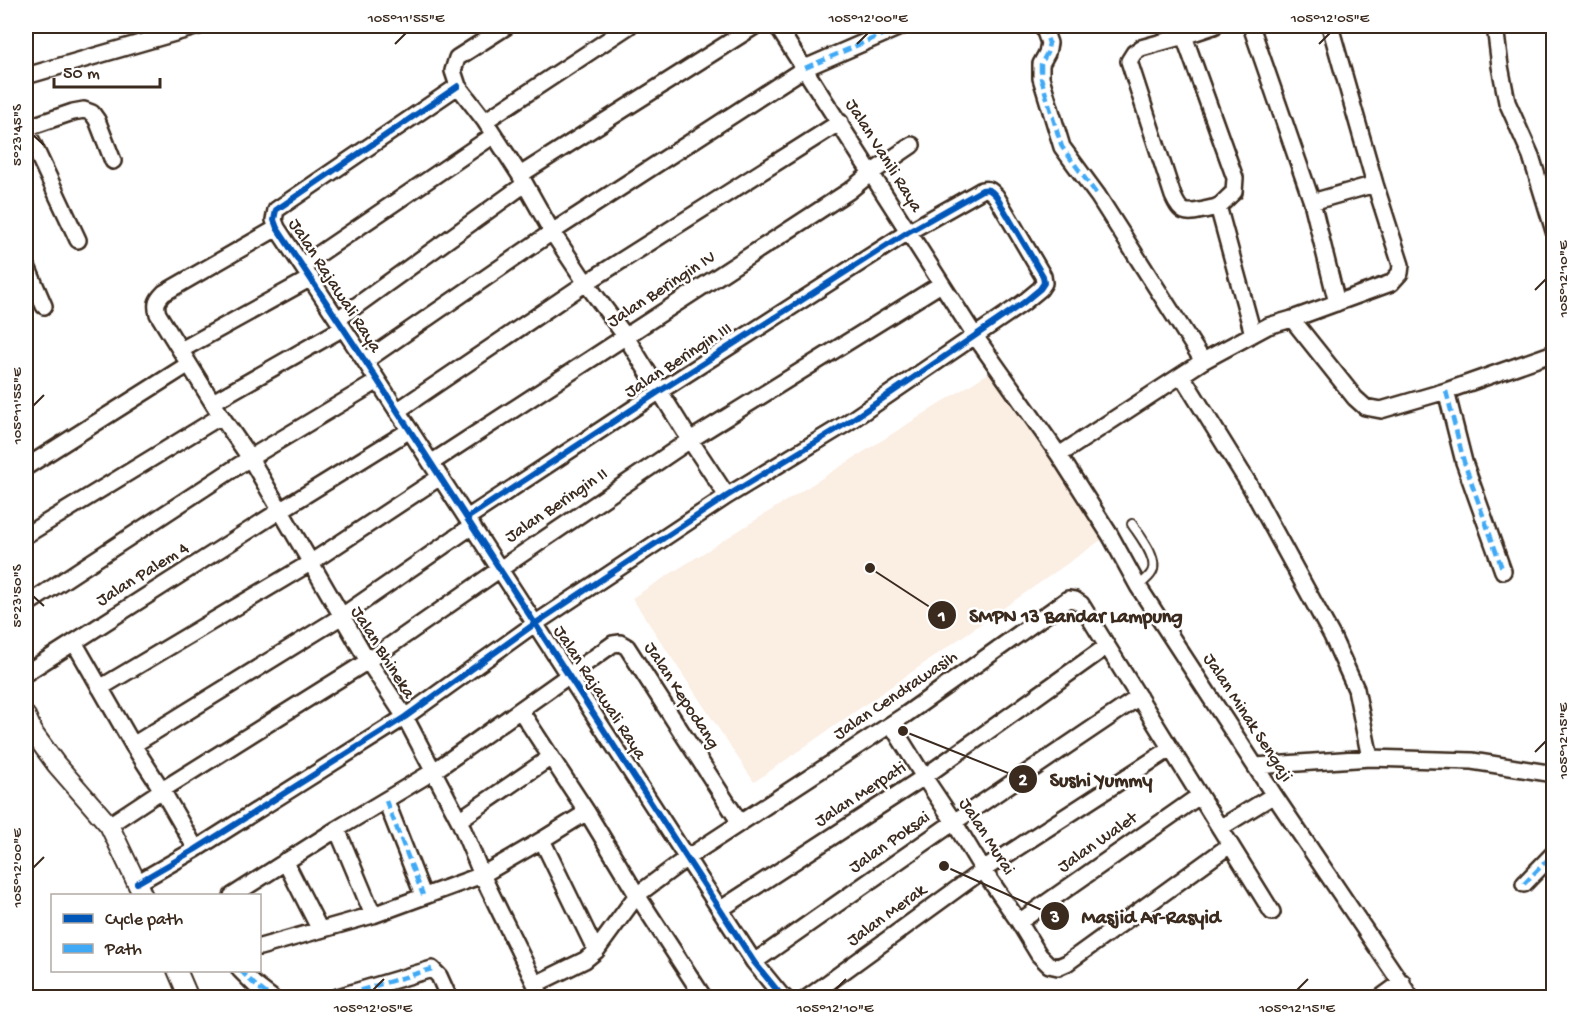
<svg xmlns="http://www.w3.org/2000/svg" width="1579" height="1023" font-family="'Gochi Hand',sans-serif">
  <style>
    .built { fill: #fbeee3 }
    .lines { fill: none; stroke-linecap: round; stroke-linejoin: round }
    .service-casing { stroke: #3b2a1e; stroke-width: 12 }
    .minor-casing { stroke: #3b2a1e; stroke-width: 20 }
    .tertiary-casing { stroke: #3b2a1e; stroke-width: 22 }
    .service { stroke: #fff; stroke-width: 8 }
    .minor { stroke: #fff; stroke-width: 15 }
    .tertiary { stroke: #fff; stroke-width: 18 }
    .quiet { stroke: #3fa9f5; stroke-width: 4.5; stroke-dasharray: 9 4.5; stroke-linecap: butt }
    .cycleway-casing { stroke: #fff; stroke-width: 10 }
    .cycleway { stroke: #0057b8; stroke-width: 6 }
    .ticks { fill: none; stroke: #3b2a1e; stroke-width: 2 }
    .labels { text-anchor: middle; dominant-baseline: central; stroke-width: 5; stroke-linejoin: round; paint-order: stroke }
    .street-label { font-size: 18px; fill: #3b2a1e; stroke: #fff }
    .leader { fill: none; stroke: #3b2a1e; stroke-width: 2 }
    .callout-dot { fill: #3b2a1e; stroke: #fff; stroke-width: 2 }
    .mark-label { font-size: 18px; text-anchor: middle; font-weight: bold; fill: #fff }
    .callout-label { font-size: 20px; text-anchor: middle; font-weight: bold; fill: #3b2a1e; stroke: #fff; stroke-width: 5; stroke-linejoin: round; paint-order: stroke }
    .neatline { fill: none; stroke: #3b2a1e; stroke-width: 2 }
    .ticks-label { font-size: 15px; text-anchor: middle; fill: #3b2a1e }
  </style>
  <rect width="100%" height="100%" fill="#fff"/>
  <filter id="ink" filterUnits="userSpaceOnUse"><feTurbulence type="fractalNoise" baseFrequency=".0167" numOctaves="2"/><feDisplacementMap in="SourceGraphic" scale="12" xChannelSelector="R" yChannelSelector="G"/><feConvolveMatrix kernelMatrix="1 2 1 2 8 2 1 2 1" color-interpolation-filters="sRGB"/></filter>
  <g filter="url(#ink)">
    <path class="built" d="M995 369 1104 538 754 782 632 598Z"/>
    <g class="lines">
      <defs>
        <path id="service" d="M1132 524C1139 535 1159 559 1152 572 1149 578 1143 582 1138 586"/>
        <path id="minor" d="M507 26 457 58 453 71 458 86 485 121 520 175 552 232 586 283 626 337 690 440 727 496
          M777 26 975 336 1059 455 1110 535 1138 586 1274 795 1411 998
          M1043 26 1049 43 1047 53 1041 64V78L1062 147 1098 196 1203 361
          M1251 26 1312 202 1337 303
          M1495 26 1500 66 1507 102 1531 156 1554 231
          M1184 36 1235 178 1234 192C1229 196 1222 204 1219 206 1215 208 1208 209 1204 210 1185 214 1181 214 1173 196L1129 61 1134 53 1141 48 1184 36 1214 26
          M26 76 199 26
          M458 86 276 210 274 220 277 228 365 361 754 962 781 995 785 998
          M485 121 629 26
          M26 128 73 112 84 110 92 113 97 120 113 161
          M26 129 78 240
          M520 175 755 26
          M1312 202 1375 184
          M1218 206 1253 334
          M277 228 164 293C157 300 155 304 158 314L221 416 250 458 368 661 405 717 459 820 482 875 542 998
          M26 264 44 306
          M303 265 494 135
          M338 319 525 184
          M1292 319 1391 283 1400 273 1401 265 1375 184 1330 26
          M181 350 311 278
          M365 361 552 232 805 68 902 26
          M1182 376 1249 484 1332 636 1356 689 1370 758
          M1446 391 1464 462 1503 571
          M213 402 343 328
          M397 411 586 283 840 122
          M1059 455 1203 361 1268 326 1292 319 1355 398 1365 407 1381 410 1446 391 1554 353
          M431 463 849 191 871 173 912 145
          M26 467 189 364
          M26 535 221 416
          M26 605 250 458 378 381
          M74 642 133 745 162 790 196 849
          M26 673 281 510 410 430
          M100 688 310 563 440 477
          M520 710 587 812 637 895 704 998
          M891 724 924 777 954 822 983 870 1019 922 1039 955 1049 965 1058 967 1067 963 1230 845
          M133 745 342 616 472 526
          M1256 766 1370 758 1472 761 1554 774
          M386 801 423 895
          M459 820 551 757
          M109 825 162 790 368 661 500 569 690 440 941 284
          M1220 828 1274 795
          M337 829 373 915
          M542 840 596 951
          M285 861 320 930
          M137 883 196 849 405 717 533 625 727 496 847 423 1023 303 1040 289 1044 283 1043 276 996 196C991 191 989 188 982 190L908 232 660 391 467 518
          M1524 884 1554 853
          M232 896 337 829 434 771 613 644 620 643 627 647 740 823
          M721 909 924 777 1107 646
          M1019 922 1199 796
          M260 947 373 915 482 875 542 840 587 812
          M754 962 954 822 1139 697
          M240 970 255 985 272 998
          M536 984 585 960 596 951 637 895 688 857 905 715 1068 599 1075 600 1081 604 1272 912
          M334 998 432 969 439 976 449 998
          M807 998 983 870 1170 749
          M1380 998 1402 982"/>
        <path id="tertiary" d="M26 716 34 734 56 764 109 825 143 896
          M177 970 189 998"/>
      </defs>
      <use href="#service" class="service-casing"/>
      <use href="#minor" class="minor-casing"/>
      <use href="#tertiary" class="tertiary-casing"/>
      <use href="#service" class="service"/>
      <use href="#minor" class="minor"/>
      <use href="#tertiary" class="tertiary"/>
      <path class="quiet" d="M1043 26 1049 43 1047 53 1041 64V78L1059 138 1062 147 1098 196
        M805 68 902 26
        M1446 391 1464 462 1503 571
        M386 801 423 895
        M1524 884 1554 853
        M240 970 255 985 272 998
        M334 998 432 969"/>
      <defs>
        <path id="cycleway" d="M458 86 276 210 274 220 277 228 365 361 754 962 781 995 785 998
          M137 883 196 849 405 717 533 625 727 496 847 423 1023 303 1040 289 1044 283 1043 276 996 196C991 191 989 188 982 190L908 232 660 391 467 518"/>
      </defs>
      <use href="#cycleway" class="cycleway-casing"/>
      <use href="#cycleway" class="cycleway"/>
    </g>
  </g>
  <path class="ticks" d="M395 44 406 33M857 44 868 33M1319 44 1330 33M33 135 44 145M1535 290 1546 279M33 406 44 395M33 596 44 606M1535 752 1546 741M33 868 44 857M373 990 384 979M835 990 846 979M1297 990 1308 979"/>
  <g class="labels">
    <g class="street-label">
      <text transform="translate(883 156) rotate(58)">Jalan Vanili Raya</text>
      <text transform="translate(334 286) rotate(57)">Jalan Rajawali Raya</text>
      <text transform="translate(662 290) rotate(-33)">Jalan Beringin IV</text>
      <text transform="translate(679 361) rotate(-33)">Jalan Beringin III</text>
      <text transform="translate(557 506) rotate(-34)">Jalan Beringin II</text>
      <text transform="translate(143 575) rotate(-32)">Jalan Palem 4</text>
      <text transform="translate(382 653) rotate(58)">Jalan Bhineka</text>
      <text transform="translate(599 693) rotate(57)">Jalan Rajawali Raya</text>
      <text transform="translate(681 696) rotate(57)">Jalan Kepodang</text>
      <text transform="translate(896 696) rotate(-34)">Jalan Cendrawasih</text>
      <text transform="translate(1247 718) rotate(57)">Jalan Minak Sengaji</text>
      <text transform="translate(861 795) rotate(-33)">Jalan Merpati</text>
      <text transform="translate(986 837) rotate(57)">Jalan Murai</text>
      <text transform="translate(890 843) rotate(-35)">Jalan Poksai</text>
      <text transform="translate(1098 843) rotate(-35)">Jalan Walet</text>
      <text transform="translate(887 916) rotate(-36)">Jalan Merak</text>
    </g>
  </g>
  <path class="leader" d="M870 568L942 615M903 731L1023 779M944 866L1055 916"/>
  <g class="callout-dot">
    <circle cx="870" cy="568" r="6"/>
    <circle cx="903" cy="731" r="6"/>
    <circle cx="944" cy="866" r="6"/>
    <circle cx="942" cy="615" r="15"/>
    <circle cx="1023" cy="779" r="15"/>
    <circle cx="1055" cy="916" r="15"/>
  </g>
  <g class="mark-label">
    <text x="942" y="621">1</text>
    <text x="1023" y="785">2</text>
    <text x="1055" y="922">3</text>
  </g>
  <g class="callout-label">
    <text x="1076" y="622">SMPN 13 Bandar Lampung</text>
    <text x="1101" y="786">Sushi Yummy</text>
    <text x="1151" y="923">Masjid Ar-Rasyid</text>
  </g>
  <rect width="1579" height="1023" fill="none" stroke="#fff" stroke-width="66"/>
  <rect x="51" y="894" width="210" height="78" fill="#ffffff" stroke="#b1aaa5" stroke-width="1.5"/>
  <rect x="63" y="914" width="30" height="9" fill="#0057b8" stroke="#b1aaa5" stroke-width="1.5"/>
  <text x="105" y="924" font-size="18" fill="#3b2a1e">Cycle path</text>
  <rect x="63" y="944" width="30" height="9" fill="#3fa9f5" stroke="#b1aaa5" stroke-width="1.5"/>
  <text x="105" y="954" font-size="18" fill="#3b2a1e">Path</text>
  <path d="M54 78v9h106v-9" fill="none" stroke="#3b2a1e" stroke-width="3"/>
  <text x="63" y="78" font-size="18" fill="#3b2a1e" stroke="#ffffff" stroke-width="4.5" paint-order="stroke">50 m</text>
  <rect x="33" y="33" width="1513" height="957" class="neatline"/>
  <g class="ticks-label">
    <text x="406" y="22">105°11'55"E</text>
    <text x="868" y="22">105°12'00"E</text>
    <text x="1330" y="22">105°12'05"E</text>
    <text transform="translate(16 135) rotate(-90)" y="5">5°23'45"S</text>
    <text transform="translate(1562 279) rotate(-90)" y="5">105°12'10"E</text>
    <text transform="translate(16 406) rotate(-90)" y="5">105°11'55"E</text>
    <text transform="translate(16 596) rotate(-90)" y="5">5°23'50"S</text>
    <text transform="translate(1562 741) rotate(-90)" y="5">105°12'15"E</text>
    <text transform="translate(16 868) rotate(-90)" y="5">105°12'00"E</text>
    <text x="373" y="1012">105°12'05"E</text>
    <text x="835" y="1012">105°12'10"E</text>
    <text x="1297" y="1012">105°12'15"E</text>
  </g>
</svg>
